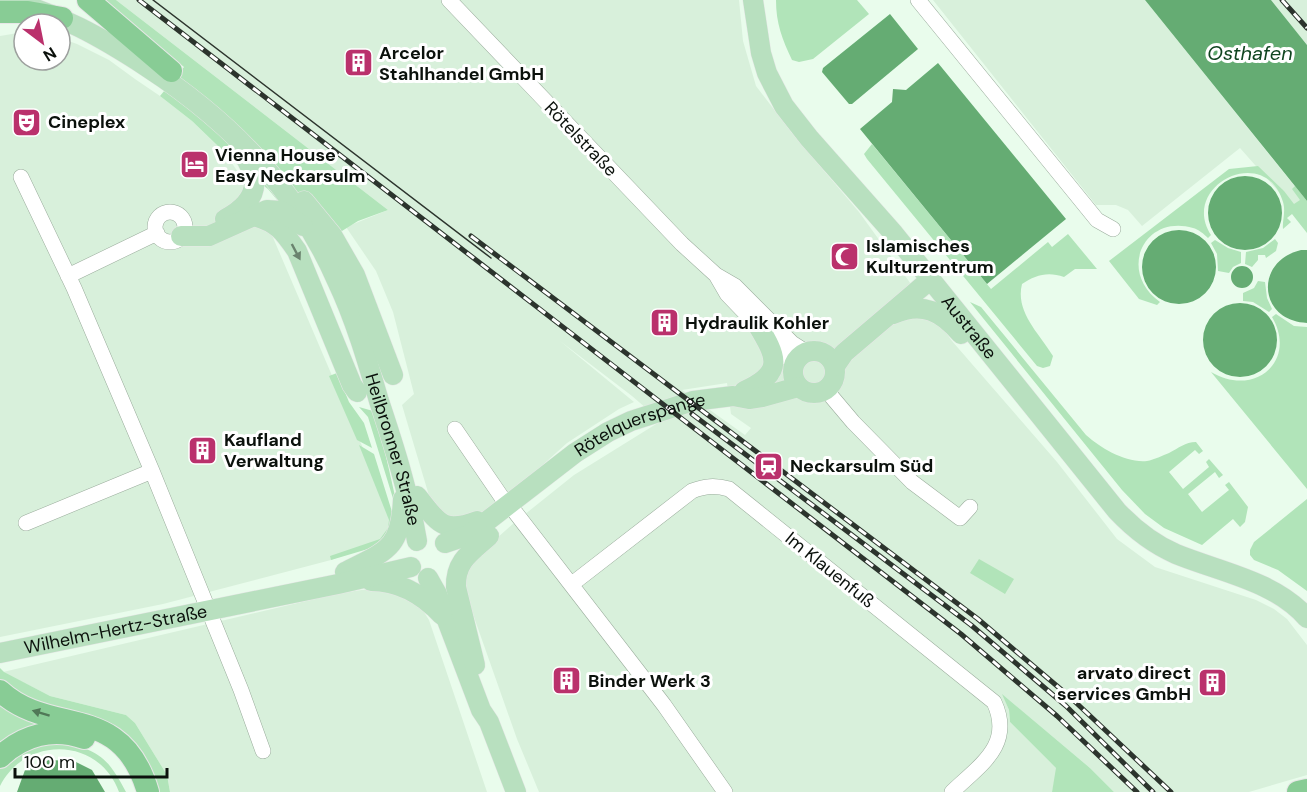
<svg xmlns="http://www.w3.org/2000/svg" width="1307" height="792" font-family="'DM Sans',sans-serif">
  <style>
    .built { fill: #d8f0db; fill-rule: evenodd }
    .green { fill: #b1e4b9 }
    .water { fill: #65ac73 }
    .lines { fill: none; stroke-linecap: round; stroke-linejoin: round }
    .minor-casing { stroke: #9aac9c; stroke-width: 16 }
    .major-casing { stroke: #e7e7e7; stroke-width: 21 }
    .highway-casing { stroke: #e7e7e7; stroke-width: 24 }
    .minor { stroke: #fff; stroke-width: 15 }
    .major { stroke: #b8e0bf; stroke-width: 20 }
    .highway { stroke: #88cc95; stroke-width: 22 }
    .tram { stroke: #2c342d; stroke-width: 1.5 }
    .rail-casing { stroke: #2c342d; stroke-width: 5 }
    .rail { stroke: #fff; stroke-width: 3; stroke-dasharray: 9; stroke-linecap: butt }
    .oneway { fill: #6a836e }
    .oneway2 { fill: #507857 }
    .labels { text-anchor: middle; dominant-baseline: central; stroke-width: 6; stroke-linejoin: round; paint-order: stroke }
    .poi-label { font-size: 18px; font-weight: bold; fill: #0b110c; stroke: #fff; text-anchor: start }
    .street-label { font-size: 18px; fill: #0b110c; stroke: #fff }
    .water-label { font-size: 20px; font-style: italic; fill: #104520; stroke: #fff }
  </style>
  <rect width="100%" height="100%" fill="#e9fcec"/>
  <path class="built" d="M116 0H739L743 41 756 86 792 133 859 212 952 341 1057 462 1117 539 1155 567 1256 600 1274 609 1287 619 1307 645V775L1249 792H1114L1090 768 1003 695 1009 710 1010 722 1057 769 1052 792H539L517 739 463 586 471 561 514 523 574 475 661 421 632 396 560 341 634 402 619 409 567 443 525 481 482 513 448 520 430 499 402 405 414 394 393 312 376 271 346 227 388 210ZM727 383 731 414 751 428 745 435 682 390Z
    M933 0H1145L1305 199 1293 208 1240 148 1142 226 1128 210 1116 205H1096Z
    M1271 0H1307V45L1290 24Z
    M24 32V60H60V38L77 44 109 60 135 79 160 96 192 121 225 153 257 200 383 495 392 522 387 535 378 542 331 560 163 604 0 637V36Z
    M376 588 398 593 422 609 429 620 487 792H170L167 775 135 723 126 715 50 696 3 672 340 593Z"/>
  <path class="green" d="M104 0H116L388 210 358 221 313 249 304 232 268 189 246 173 192 121 160 96 184 67Z
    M776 0H857L869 14 813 59 799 62 792 60C782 39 776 23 776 0Z
    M872 144 991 289 1048 242 1052 247 1068 234 1097 269H1075L1064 277C1048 271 1035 275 1022 284 1015 312 1039 333 1053 356L1050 366 1043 368 1037 366 867 159 864 154Z
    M1258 166 1284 191 1294 204 1300 200 1292 189 1295 186 1307 201V233L1292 214 1287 218 1291 222 1283 229C1282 221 1286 212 1283 202 1265 142 1179 186 1211 235L1208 238C1204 234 1198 229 1193 228 1144 214 1117 271 1160 302L1157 305 1139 299 1109 261 1229 169Z
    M1275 239 1278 243 1276 251 1266 258 1265 255H1258V260L1252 267 1245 264 1246 252 1263 248Z
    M1215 240 1228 248 1241 252V263L1233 267 1229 273 1218 271 1217 254 1211 243Z
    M1258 281 1265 282 1267 298 1272 309 1269 312 1253 302 1243 301V293L1254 288Z
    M970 302 981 307 1086 435C1101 448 1125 463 1147 461 1154 460 1163 455 1169 453 1179 448 1185 442 1196 442L1203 451 1199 454 1195 450 1169 472 1183 489 1209 467 1206 462 1209 459 1223 475 1219 478 1215 472 1188 494 1202 512 1229 490 1225 485 1229 482 1248 507 1245 522 1240 527 1233 519 1202 545 1164 528 1145 514 1122 490Z
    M1276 314 1294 326 1307 327V489L1211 372C1254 398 1298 361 1272 317Z
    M337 373 349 402 364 423 372 448 357 440 329 376Z
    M359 407 373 411 378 421 397 505H395L368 417Z
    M359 445 374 454 393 515 394 524 378 546 331 560 330 556 380 539 388 528 389 520Z
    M1307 499V591L1278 570 1254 560 1250 555V550L1254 542Z
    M979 559 1014 579 1005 594 970 573Z
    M0 668 4 672 50 696 126 715 135 723 167 775 170 792H155L153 779 56 711 0 683Z
    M1002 694 1090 768 1114 792H1052L1056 768 1010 722 1009 710Z
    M0 700 50 724 0 748Z
    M54 741C96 750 105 752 126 792H119C99 737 26 735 0 786V767L10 756Z"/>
  <path class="water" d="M1145 0H1271L1307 45V201Z
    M890 14 918 49 852 104H849L822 72 823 68Z
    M938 63 1066 219 987 284 860 129 892 102 893 89 906 90Z
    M1208 213a37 37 0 1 1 74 0a37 37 0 1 1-74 0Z
    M1142 267a37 37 0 1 1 74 0a37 37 0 1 1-74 0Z
    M1301 250H1307V323C1258 321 1254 261 1301 250Z
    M1231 277a11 11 0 1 1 22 0a11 11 0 1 1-22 0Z
    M1203 340a37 37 0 1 1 74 0a37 37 0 1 1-74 0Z
    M49 760 74 761 92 770 105 792H17L25 770Z"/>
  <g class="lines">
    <defs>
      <path id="minor" d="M449 0 682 244 716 275 735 286 792 343 806 352
        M918 0 1097 220 1113 229
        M21 177 74 288 152 471 241 690 263 751
        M155 227a15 15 0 1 1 30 0a15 15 0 1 1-30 0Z
        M716 275 727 294 794 364
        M68 276 157 233
        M826 390 853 422 912 482 960 518 970 507
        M455 429 507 505
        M515 512 664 705 725 792
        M26 523 152 471
        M572 584 692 491C705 486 715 485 729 489L994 702C1014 745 980 765 952 792"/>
      <g id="major">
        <path id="s1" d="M5 0C59 13 101 37 147 67 230 121 297 189 337 281 355 319 367 360 379 401 394 446 409 493 417 541"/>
        <path id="s2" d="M753 0 761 53 767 73 784 106 809 138 894 234 1117 511C1134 529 1153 544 1176 554 1220 572 1275 581 1307 618"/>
        <path d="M304 201 332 235 355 275 393 375"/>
        <path d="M254 216C277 222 284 232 297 251L352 385 357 392"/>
        <path d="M225 219C242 210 259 196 253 174 250 165 244 156 241 147"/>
        <path d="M181 236H209L267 210 281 211 303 226"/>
        <path d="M893 314C923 301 942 312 961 334"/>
        <circle cx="814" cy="372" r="21"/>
        <path d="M835 366 844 353 931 279"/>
        <path d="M744 391C786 372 776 356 757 324"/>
        <path d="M417 496C438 522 442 534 477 521"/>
        <path id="s3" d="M445 543 469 535 575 453 608 432 631 421 693 401 733 396 749 399 762 397 798 387"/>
        <path d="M345 572C386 551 401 549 403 499"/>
        <path d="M428 578 437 594 481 710 489 722 516 792"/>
        <path d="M371 581C399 581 423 595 442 615"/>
        <path id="s4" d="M0 653 338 584 411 567"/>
        <path d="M475 665 456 587C455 561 471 552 489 536"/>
      </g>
      <path id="highway" d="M88 0 171 71
        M0 12H28L62 18
        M0 691C51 738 121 700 148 792
        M0 757C23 735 53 727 84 738
        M1298 792 1307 790"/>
    </defs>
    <use href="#minor" class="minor-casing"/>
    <use href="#major" class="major-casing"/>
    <use href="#highway" class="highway-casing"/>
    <use href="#minor" class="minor"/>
    <use href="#major" class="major"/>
    <use href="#highway" class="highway"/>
    <path class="tram" d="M153 0 491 258"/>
    <defs>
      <path id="rail" d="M139 0 961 634 1057 716 1137 792
        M1282 0 1307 28
        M471 236 978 619 1070 697 1171 792
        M692 414 971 625 1066 706 1153 792"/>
    </defs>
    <use href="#rail" class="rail-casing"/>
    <use href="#rail" class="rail"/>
  </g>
  <defs><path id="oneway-solid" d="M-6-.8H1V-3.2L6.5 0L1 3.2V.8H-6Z" transform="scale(1.5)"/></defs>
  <use class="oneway" href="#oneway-solid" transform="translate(296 252) rotate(62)"/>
  <use class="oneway2" href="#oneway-solid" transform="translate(41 713) rotate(-163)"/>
  <defs>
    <symbol id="building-square" viewBox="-11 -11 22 22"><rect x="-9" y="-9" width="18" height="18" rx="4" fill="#ba316c" stroke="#fff"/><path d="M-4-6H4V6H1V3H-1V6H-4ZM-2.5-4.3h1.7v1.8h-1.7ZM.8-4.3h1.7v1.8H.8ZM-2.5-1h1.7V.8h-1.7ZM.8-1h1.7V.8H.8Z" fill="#fff"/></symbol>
    <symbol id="theatre-square" viewBox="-11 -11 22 22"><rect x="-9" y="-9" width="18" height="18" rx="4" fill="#ba316c" stroke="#fff"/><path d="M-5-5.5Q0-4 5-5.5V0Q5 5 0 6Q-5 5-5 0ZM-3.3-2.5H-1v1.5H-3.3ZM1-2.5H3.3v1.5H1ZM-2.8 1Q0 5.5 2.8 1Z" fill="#fff"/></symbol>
    <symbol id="hotel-square" viewBox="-11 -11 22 22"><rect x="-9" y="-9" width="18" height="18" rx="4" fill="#ba316c" stroke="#fff"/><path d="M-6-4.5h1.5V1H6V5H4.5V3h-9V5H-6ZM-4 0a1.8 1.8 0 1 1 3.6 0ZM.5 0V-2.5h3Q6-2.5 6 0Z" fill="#fff"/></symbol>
    <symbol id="mosque-square" viewBox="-11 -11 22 22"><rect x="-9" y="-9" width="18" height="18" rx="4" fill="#ba316c" stroke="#fff"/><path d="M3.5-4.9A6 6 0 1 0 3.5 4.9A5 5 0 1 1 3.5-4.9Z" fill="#fff"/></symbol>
    <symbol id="station-square" viewBox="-11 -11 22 22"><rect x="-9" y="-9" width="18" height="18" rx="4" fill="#ba316c" stroke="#fff"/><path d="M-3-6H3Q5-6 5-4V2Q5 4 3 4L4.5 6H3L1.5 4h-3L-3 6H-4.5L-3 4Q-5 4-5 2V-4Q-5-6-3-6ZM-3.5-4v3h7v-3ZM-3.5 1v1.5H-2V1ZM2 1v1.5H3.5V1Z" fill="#fff"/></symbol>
  </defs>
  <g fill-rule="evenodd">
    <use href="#building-square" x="342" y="46" width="33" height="33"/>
    <use href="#theatre-square" x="10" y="106" width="33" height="33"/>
    <use href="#hotel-square" x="178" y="148" width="33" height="33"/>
    <use href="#mosque-square" x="828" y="240" width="33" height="33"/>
    <use href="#building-square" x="648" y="306" width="33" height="33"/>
    <use href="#building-square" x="186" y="434" width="33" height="33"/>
    <use href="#station-square" x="752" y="450" width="33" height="33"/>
    <use href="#building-square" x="550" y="664" width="33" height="33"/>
    <use href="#building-square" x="1196" y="666" width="33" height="33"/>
  </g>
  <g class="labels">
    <g class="poi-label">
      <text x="379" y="53">Arcelor<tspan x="379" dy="21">Stahlhandel GmbH</tspan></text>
      <text x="48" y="122">Cineplex</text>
      <text x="215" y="155">Vienna House<tspan x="215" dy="21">Easy Neckarsulm</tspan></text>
      <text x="866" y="246">Islamisches<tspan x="866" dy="21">Kulturzentrum</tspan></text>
      <text x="685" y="323">Hydraulik Kohler</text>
      <text x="224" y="440">Kaufland<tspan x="224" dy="21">Verwaltung</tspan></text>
      <text x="790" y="466">Neckarsulm Süd</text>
      <text x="1191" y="673" text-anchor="end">arvato direct<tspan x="1191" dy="21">services GmbH</tspan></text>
      <text x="588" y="681">Binder Werk 3</text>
    </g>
    <g class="street-label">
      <text transform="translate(581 139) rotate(46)">Rötelstraße</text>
      <text stroke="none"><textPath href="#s2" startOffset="400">Austraße</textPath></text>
      <text stroke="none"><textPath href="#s3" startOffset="231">Rötelquerspange</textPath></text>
      <text stroke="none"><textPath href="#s1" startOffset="626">Heilbronner Straße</textPath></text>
      <text transform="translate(830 570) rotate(39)">Im Klauenfuß</text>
      <text stroke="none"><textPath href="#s4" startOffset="118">Wilhelm-Hertz-Straße</textPath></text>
    </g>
    <g class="water-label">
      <text x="1250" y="53">Osthafen</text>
    </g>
  </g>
  <g transform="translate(42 42) rotate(148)"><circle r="28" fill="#ffffff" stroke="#9da09e" stroke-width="1.5"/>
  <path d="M0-4.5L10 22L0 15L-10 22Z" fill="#ba316c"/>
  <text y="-9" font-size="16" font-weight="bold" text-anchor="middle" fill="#0b110c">N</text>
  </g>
  <path d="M15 768v9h152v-9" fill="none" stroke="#0b110c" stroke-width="3"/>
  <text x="24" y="768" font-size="18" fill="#0b110c" stroke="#ffffff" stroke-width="4.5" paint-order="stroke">100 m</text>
</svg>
